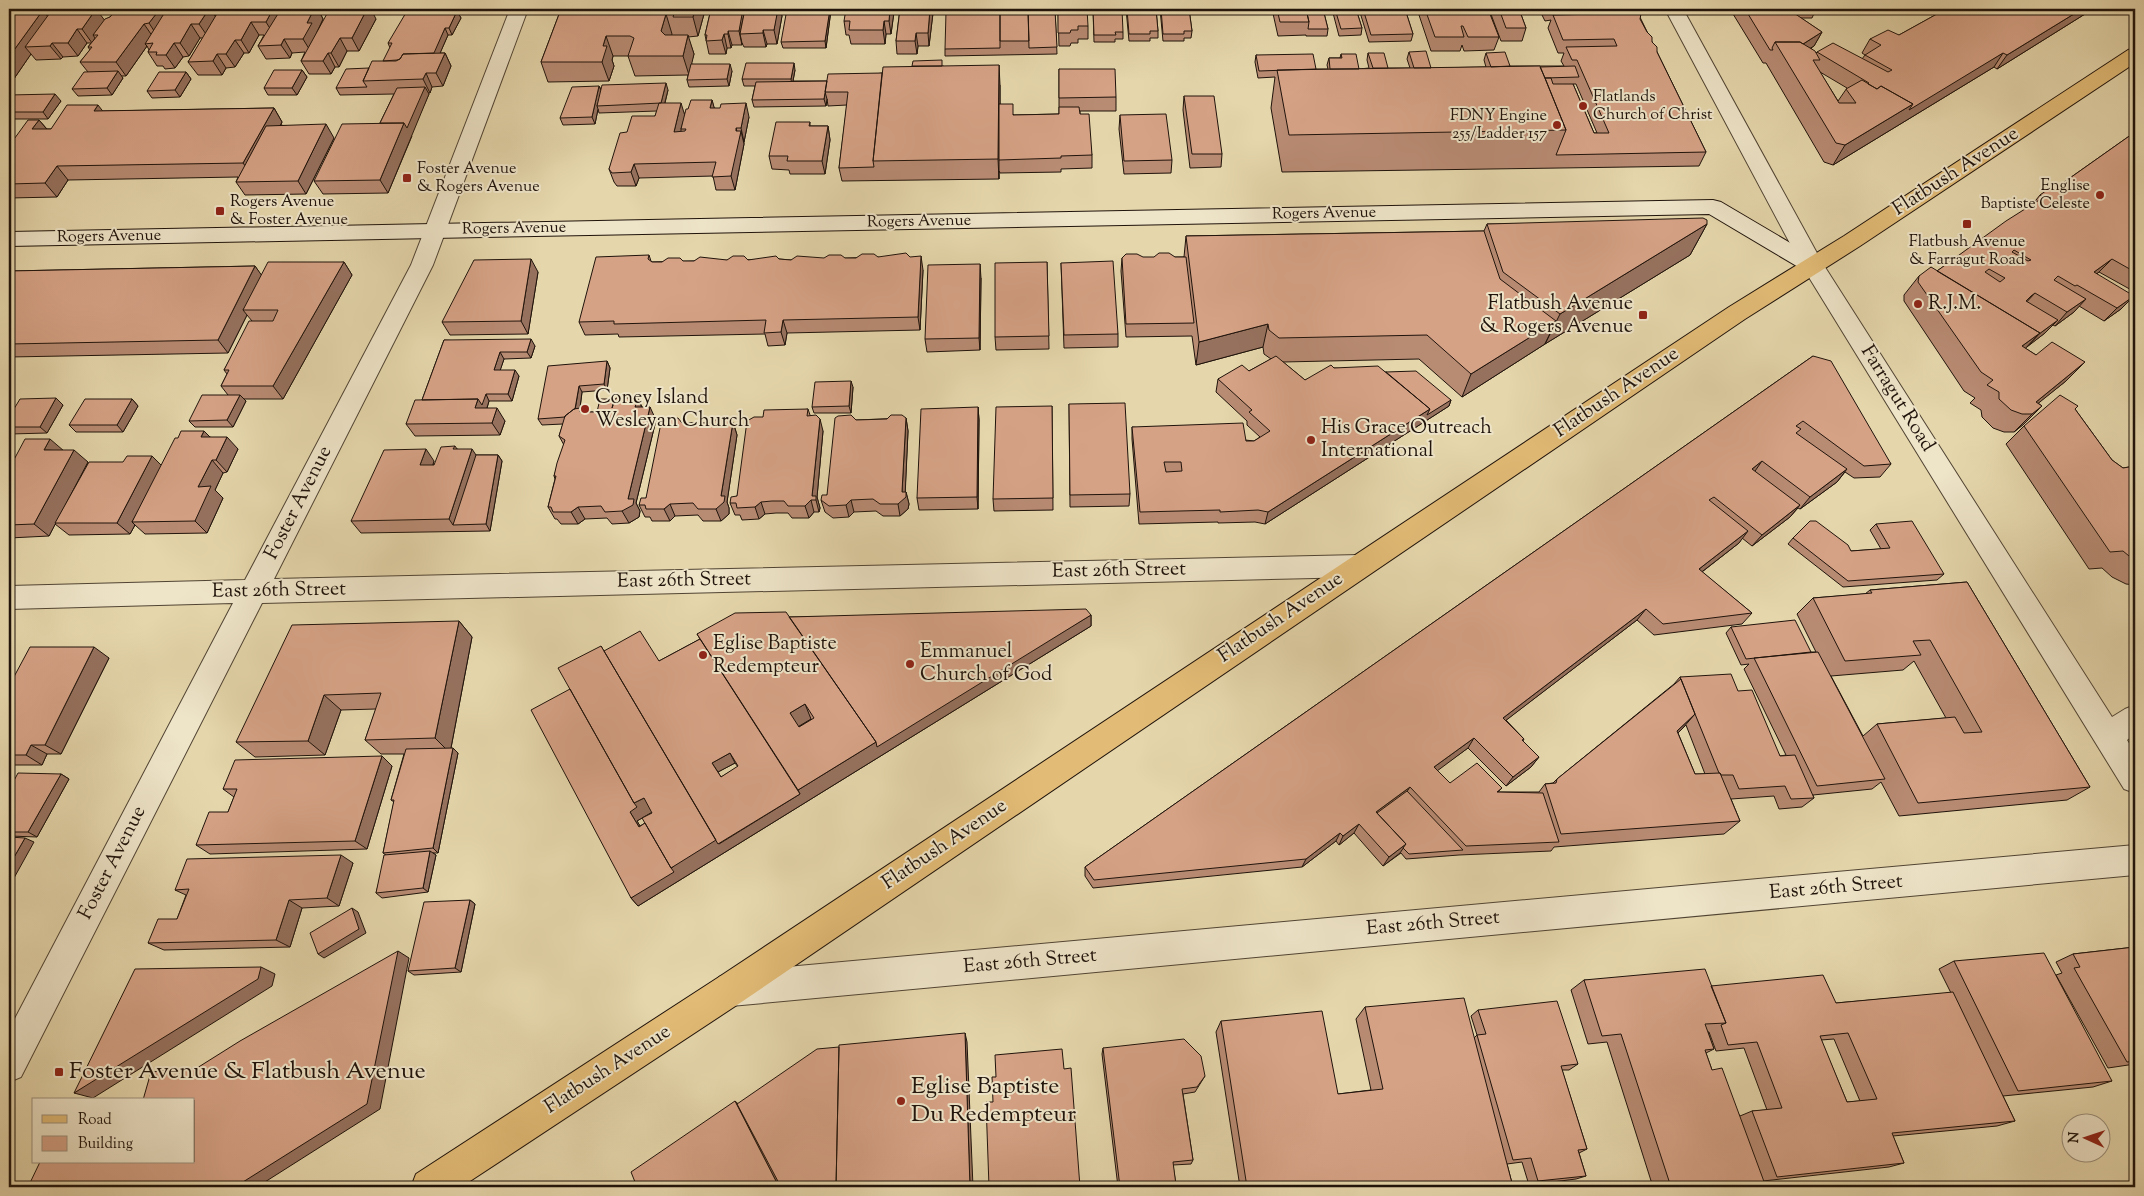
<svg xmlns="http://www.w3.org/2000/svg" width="2144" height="1196" font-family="'Sorts Mill Goudy',serif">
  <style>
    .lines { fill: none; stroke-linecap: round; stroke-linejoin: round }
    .minor-casing { stroke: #504433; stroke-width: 2 }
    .secondary-casing { stroke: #1f130b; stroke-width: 2 }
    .primary-casing { stroke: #1f130b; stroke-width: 2 }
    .minor { fill: #eee4c8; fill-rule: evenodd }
    .secondary { fill: #eee4c8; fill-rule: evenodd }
    .primary { fill: #e2bb76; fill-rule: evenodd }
    .wall { fill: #b88b73; stroke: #1f130b; fill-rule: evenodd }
    .shaded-wall { fill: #96715e; stroke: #1f130b }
    .building { fill: #d6a286; stroke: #1f130b; fill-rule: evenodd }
    .poi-dot { fill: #8f2418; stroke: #eee4c8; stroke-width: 2 }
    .labels { text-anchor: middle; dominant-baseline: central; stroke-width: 4; stroke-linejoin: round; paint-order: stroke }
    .far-poi-label { font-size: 16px; fill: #1f130b; stroke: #eee4c8; text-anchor: start }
    .far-street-label { font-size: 16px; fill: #1f130b; stroke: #eee4c8 }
    .street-label { font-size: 20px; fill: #1f130b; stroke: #eee4c8 }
    .poi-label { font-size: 20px; fill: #1f130b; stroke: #eee4c8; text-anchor: start }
    .near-poi-label { font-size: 24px; fill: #1f130b; stroke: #eee4c8; text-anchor: start }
  </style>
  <rect width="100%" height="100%" fill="#e5d6ab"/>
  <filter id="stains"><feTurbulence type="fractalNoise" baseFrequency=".004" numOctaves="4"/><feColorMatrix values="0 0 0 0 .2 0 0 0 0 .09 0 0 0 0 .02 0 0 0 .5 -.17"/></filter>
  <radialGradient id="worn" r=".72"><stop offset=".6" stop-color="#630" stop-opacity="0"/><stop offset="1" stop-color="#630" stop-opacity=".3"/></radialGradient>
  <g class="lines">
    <defs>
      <path id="minor" d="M510 9H528L433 265 274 579 1359 555 1369 558 1373 566 1369 574 1359 577 262 603 21 1077 9 1082V1030L233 603 9 609V586L245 580 411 265Z
        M1665 9H1683L1823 264 2112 717 2125 709 2135 705V734L2127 740 2135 753V793L2124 789 1802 266Z
        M2135 845V875L731 1006 719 1001 714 989 719 977 731 972Z"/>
      <path id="secondary" d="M1713 200 1721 202 1821 261 1824 266 1821 271 1813 274 1805 271 1709 214 9 246V232Z"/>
      <path id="primary" d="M2135 48V63L1860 246 1745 319 743 1001 461 1187H411L416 1174 719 977 1729 307 1844 236 2128 50Z"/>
    </defs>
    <use href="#minor" class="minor-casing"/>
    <use href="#secondary" class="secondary-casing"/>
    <use href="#primary" class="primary-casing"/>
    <use href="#minor" class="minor"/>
    <use href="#secondary" class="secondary"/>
    <use href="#primary" class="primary"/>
  </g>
  <path class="wall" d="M117 9H161L164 14 169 9H211L216 16 223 9H276L279 13 281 9H318L323 19 317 32 376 19 359 51H347L339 67H335L331 74H309L301 61 305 52 292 53 290 58 266 59 258 46 264 35H259L249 53H244L235 67 226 68 222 75H198L188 62 203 38H200L189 56 183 57 175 68 165 69 163 66H157L148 52 149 50 147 46 126 76H121L123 78 112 95 78 96 72 89 88 72 80 62 90 50 88 47 91 43H87L78 56 63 57 61 59 36 60 31 54 9 86V11L48 16 104 20 110 17Z
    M443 9 444 11H457L461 18 452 35H448L440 53H445L451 66 443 86 432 87 430 93H428L429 94 411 135 412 136 388 193 323 194 314 181 380 123 394 94 340 95 336 88 369 68 384 61 390 48 388 43 424 11Z
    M561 9H703L704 14 698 36 688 37 694 54 691 64 732 71 729 86 689 87 687 80 688 75 635 76 628 56H613L612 60 614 66 609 81 548 82 541 62Z
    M711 9H780L782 16 777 44H767L766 47H744L742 43V45H732L731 48H727L726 54H709L705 35Z
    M900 9H932L933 13 929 46H918L917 54H897L896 41Z
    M1058 9 1088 26V39H1078V43H1071L1070 46H1059Z
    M1093 9 1123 32V39H1115V42H1094Z
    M1126 9H1156L1158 31V38H1150V41H1129Z
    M1160 9H1189L1192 31 1191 38H1184V41H1163Z
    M1272 9H1323L1328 29 1327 36H1306V35L1278 36Z
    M1332 9H1356L1362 28 1361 35 1339 36Z
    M1359 9H1405L1413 34 1411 41 1369 42Z
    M1417 9H1488L1499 37 1494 50 1464 51 1462 45 1460 51H1431Z
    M1489 9H1519L1526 28 1522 41H1501Z
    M1539 9H1636L1706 152 1699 166 1282 172 1271 108 1275 77 1258 78 1255 62 1256 55 1316 69H1328L1327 65 1329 58H1340L1341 54 1359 69 1369 68 1367 60 1368 53 1388 68H1410L1407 59 1409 52 1431 68 1486 67 1484 60 1486 53 1510 66H1564L1561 61 1564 53H1558L1548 28 1551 20 1545 21ZM1573 84H1576L1597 133H1594Z
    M1730 9H1816L1812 18H1801L1822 32 1814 46 1811 48 1816 53 1817 52 1862 59 1865 55 1862 53 1870 39 1899 35 1946 9H2093L1997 69 1994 67 1833 165 1824 162 1766 63H1763ZM1820 72 1847 88 1838 101Z
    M831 10 826 48H783L781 42Z
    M1028 10H1055L1057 54 945 56V49Z
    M894 12 891 34H886L885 44H851L849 35H846L844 21Z
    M943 66 1000 85V104L1014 115 1059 114V69L1116 97V111H1080V114L1092 155V168L1061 169V172L1000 173 999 171V179L842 181 839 168 847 105 828 106 827 99 826 106 754 107 752 100 755 86H744L742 79 795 70 793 81H827L882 73Z
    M302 70 307 77 297 95H268L264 88Z
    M186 72 191 79 180 97 152 98 147 91Z
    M599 86 601 89 668 90 665 103 684 114 688 109 712 100 714 108 749 117 744 142V144L735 190H716L713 176 639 178 636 186H617L614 182 609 169 627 132 655 116 657 111 599 113 598 109 595 124 563 125 560 118Z
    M9 95 61 101 48 119H9Z
    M1184 96 1222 154 1221 167 1190 168 1183 110Z
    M274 108 282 122 281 125 334 138 306 194 245 195 236 182 238 177 68 180 57 197 9 198V146L39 120 47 129H51L103 111Z
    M1120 115 1172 160 1171 173 1124 174 1119 129Z
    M810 122V126H828L830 140 825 174H790L789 170 772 169 769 156Z
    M2135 132V292L2099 272 2097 274 2121 309 2104 321 2079 306 2074 312 2055 326 2053 325 2045 333 2025 348 2036 355 2085 362 2066 381 2038 403 2042 406 2024 424 2014 432H2004L1993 428 1982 417 1981 410 1970 403 1975 398 1964 391 1904 301V295L1919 276 1937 271 2032 205 2040 195 2060 185Z
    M1487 224H1707L1690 255 1545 344 1462 397 1419 359 1283 362 1305 380 1334 368 1386 372 1451 400 1449 406 1265 524 1255 522 1218 523V522L1139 524 1132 439V427L1254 441 1260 437 1247 425V421L1216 392 1218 379 1249 371 1271 359 1264 354 1263 347 1196 365 1192 336 1126 337 1121 271 1122 258 1184 257 1186 236 1484 231Z
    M649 255 651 261 652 262 779 259 791 260 878 257 923 270 920 330 787 333 785 345 768 346 765 334 619 337 618 334 585 335 579 322Z
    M344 262 352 275 283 399H244L246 401 233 427H195L189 421 228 395 221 386 227 374 224 370 252 321 247 315 228 353 9 357V271L255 266 261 275Z
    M1047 262 1049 349 996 350 995 337Z
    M1061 263 1118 334V347L1064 348Z
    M538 272 528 334 450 335 442 322Z
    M981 278 980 350 927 352 925 339Z
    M444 340 535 346 531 358 504 359 500 370 519 376 512 401H489L487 408 505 421 500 435 415 436 406 424 422 400Z
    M1813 356 1891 464 1880 477 1854 478 1845 472 1837 482 1800 509 1798 508 1790 517 1752 546 1742 538 1739 543 1702 572 1752 613 1742 624 1654 635 1637 620 1506 720 1524 739 1523 741 1539 757 1531 767 1506 786 1468 748 1437 770 1450 783 1502 788 1498 792H1539L1545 784 1553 783 1557 779 1674 684 1680 677 1738 691 1780 756 1786 755 1744 669 1749 664 1741 665 1726 633 1731 627 1811 652H1816L1797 614 1813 598 1865 594 1870 590 1967 582 2090 787 2067 800 1899 816 1881 782 1872 789 1813 795 1814 798 1802 807 1779 809 1774 796 1731 799 1740 821 1724 834 1554 847 1551 851 1459 855 1406 859 1401 853 1383 866 1354 833 1339 845 1336 841 1302 867 1093 888 1085 876V867ZM1914 661 1946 718 1877 724 1863 736 1831 676 1903 670ZM1686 725 1705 774H1695L1678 733Z
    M607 361 610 368 607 390 582 392 580 408 582 412H597L615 401 638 398 642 407 656 420 636 503 640 511 639 517 629 523 612 524 607 518 585 519 578 524H561L557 519H555L548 507 555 479 554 476 564 445 559 436 563 424 542 425 538 419Z
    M853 387 851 413H814L812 407Z
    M132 399 138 406 123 432H76L69 425Z
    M1069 404 1130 494 1129 506 1070 507Z
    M63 405 47 433 10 434 9 433V417Z
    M1052 406 1053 510 994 511 993 499Z
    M978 407 979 420 978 509 919 510 917 498Z
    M808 409 810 415 823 431 817 497 820 508 819 512H814L809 518H792L788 513H776L765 514 759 519 742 520 740 515H735L730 503 737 496 763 417Z
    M2075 409 2112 460 2123 468 2135 466V585L2126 584 2112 577 2102 568 2089 569 2006 444 2024 426Z
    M906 418 908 431 905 492H906L909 504 908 509 900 516H883L876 511 854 512 849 517 833 518 825 512 821 500 827 495 856 420Z
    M733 422 737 435 727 502 729 508V514L721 521H703L698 515 675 516 670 521H652L650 517H645L639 505 646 498 682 423Z
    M210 437 238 449 227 472 223 473 215 490 223 498 207 533 145 534 135 525 130 534 69 535 55 524 49 536 9 538V469L14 459 9 468V449L10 450 9 452 15 457 62 450 88 462 67 501 161 465Z
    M455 446 457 449 476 455H498L502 461 490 531 361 533 351 521 434 461 433 465H434Z
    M1876 524 1944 574 1937 580 1843 587 1788 544 1793 538 1851 551 1881 549 1870 530Z
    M1091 615V626L638 906 631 898 570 689 604 651 659 661 700 639 697 634 789 617ZM811 719 799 727V726ZM735 763 738 767 721 777 718 772ZM652 812 645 823 640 826 637 821Z
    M459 621 472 637 451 748 458 753 438 853H433L436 855 428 892 382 898 376 893 386 855 383 853 394 802 391 800 404 754H381L365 740 376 709 341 710 325 755 255 757 236 742Z
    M109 658 61 754H47L42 765H9V686Z
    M382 756 392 766 367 849 210 854 196 845 228 812 234 797 223 789Z
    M61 774 69 779 37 837 9 836V790Z
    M353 863 339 906 302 908 290 947 164 950 148 943 177 919 186 895 175 890Z
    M470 900 475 904 461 972 414 975 408 971Z
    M2135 947V1064L2108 1068 2056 975 2062 973 2056 962 2073 954Z
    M1954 961 2112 1081 2093 1087 2003 1096 2015 1121 1997 1126 1893 1136 1904 1163 1889 1167 1763 1181 1766 1187H1653L1607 1042 1588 1044 1571 990 1584 980 1711 986 1836 1003 1951 993 1939 969ZM1708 1032H1709L1716 1051 1744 1048 1767 1110 1752 1111 1740 1116 1712 1070 1706 1053 1714 1049ZM1834 1039 1860 1101 1847 1102 1821 1040Z
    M1365 1007 1474 1038 1477 1035 1471 1016 1478 1010 1578 1064 1569 1070H1562L1587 1149 1579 1153 1586 1176 1576 1179 1529 1185 1522 1162 1507 1164 1513 1187H1240L1216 1032 1221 1021 1338 1094 1371 1090 1356 1019Z
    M1103 1048 1205 1076 1195 1092 1183 1094 1193 1160 1191 1164 1173 1165 1176 1185 1175 1187H1118L1102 1054Z"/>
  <path class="shaded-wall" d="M96 9 106 22 93 35 95 38 92 43 82 29Z
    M160 9H161L169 21 158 37 149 23Z
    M209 9H211L218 21 208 37 199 24Z
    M273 9H276L283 19 274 35 266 22Z
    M314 9H318L323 19 317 32 311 52 303 39 307 23Z
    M367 9H371L376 19 359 51 352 38Z
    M695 9H703L704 14 698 36 693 17Z
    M742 9H745L740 34 742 43V45L739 31Z
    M777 9H780L782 16 777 44 774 30Z
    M830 9H831V10L826 48 825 41Z
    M890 9H893L894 12 891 34 889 21Z
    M930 9H932L933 13 929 46 928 33Z
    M2082 9H2093L1997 69 2007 55Z
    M43 10 53 24 25 47 31 54 9 86V57Z
    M457 11 461 18 452 35 449 28Z
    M666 14 672 34 667 50 661 31Z
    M884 21 886 34 885 44 883 30Z
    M251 22 259 35 249 53 241 40Z
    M144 24 153 37 145 44 147 46 126 76 116 62Z
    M191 24 200 38 189 56 180 43Z
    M445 28 448 35 434 67 430 60Z
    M77 29 87 43 78 56 68 43Z
    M763 30 767 44 766 47 763 33Z
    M728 31 732 45 731 48 728 34Z
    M1822 32 1814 46 1789 61 1797 48Z
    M916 33 918 46 917 54 915 41Z
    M724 34 727 48 726 54 722 40Z
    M688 35 694 54 689 75 683 56Z
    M606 36 613 56 612 60 614 66 609 81 602 62 603 46Z
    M340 38 347 51 339 67 331 53Z
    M284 39 292 53 290 58 281 45Z
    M235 40 244 53 235 67 226 54Z
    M52 43 63 57 61 59 50 46Z
    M174 43 183 57 175 68 166 55Z
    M328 53 335 67 331 74 323 61Z
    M445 53 451 66 443 86 436 73Z
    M2003 53 1994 67 1833 165 1845 145 1913 104Z
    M217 54 226 68 222 75 213 61Z
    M794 63 795 70 792 86 791 79Z
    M730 64 732 71 729 86 727 79Z
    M999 65 1000 85V159L999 160V179L998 159Z
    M302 70 307 77 297 95 292 88Z
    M118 71 123 78 112 95 107 88Z
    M186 72 191 79 180 97 175 90Z
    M426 73 432 87 430 93 423 79Z
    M666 83 668 90 663 110 661 103Z
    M599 86 602 93 597 106 598 109 595 124 592 117Z
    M425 87 429 94 388 193 380 180 404 123Z
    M825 92 827 99 826 106 824 99Z
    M55 94 61 101 48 119 43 112Z
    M712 100 716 114 710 108Z
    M681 103 685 116 681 129V131L678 145 674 132Z
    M746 103 749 117 744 142 741 128Z
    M98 105 109 119 94 111Z
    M274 108 282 122 253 177 243 163Z
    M39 120 50 133 32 129Z
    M326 124 334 138 306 194 298 181Z
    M828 126 830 140 825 174 822 161Z
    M736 128 739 139 741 131 744 144 735 190 731 176Z
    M634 164 639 178 636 186 631 172Z
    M57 166 68 180 57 197 45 183Z
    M1707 224 1690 255 1545 344 1560 314Z
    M921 256 923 270 920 330 918 317Z
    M531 259 538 272 528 334 521 321Z
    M2112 259 2099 272 2082 285 2094 272Z
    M344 262 352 275 283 399 273 386Z
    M980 264 981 278 980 350 979 338Z
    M255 266 265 280 243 310 247 315 228 353 218 340Z
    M2035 293 2023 306 2026 301Z
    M2134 296 2121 309 2104 321 2117 308Z
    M2086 299 2074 312 2055 326 2067 312Z
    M783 320 787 333 785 345 781 332Z
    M2058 320 2045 333 2027 347 2039 334Z
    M1556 321 1545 344 1462 397 1471 374Z
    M1268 324 1263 347 1196 365 1199 342Z
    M2040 333 2022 352V346Z
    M531 339 535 346 531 358 527 352Z
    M500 352 504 359 498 377 494 370Z
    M607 361 610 368 607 390 604 384Z
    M2085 362 2066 381 2025 414 2036 402Z
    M515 370 519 376 512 401 508 394Z
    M851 381 853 387 851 413 849 406Z
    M579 386 582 392 578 423 574 416Z
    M486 394 489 401 483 421 475 408 478 399Z
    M240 395 246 401 233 427 227 420Z
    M56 398 63 405 47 433 40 427Z
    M638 398 643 411 635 407Z
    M132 399 138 406 123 432 117 425Z
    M1451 400 1449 406 1265 524 1268 512 1430 409Z
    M2042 406 2024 424 2014 432 2032 414Z
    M650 407 656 420 636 503 640 511 639 517 629 523 622 511 628 499Z
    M978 407 979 420 978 509 977 497Z
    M497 408 505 421 500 435 492 423Z
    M906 418 908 431 905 498 906 492 909 504 908 509 900 516 898 504 902 492Z
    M820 419 823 431 817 497 820 508 819 512 816 500 812 496Z
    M733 422 737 435 727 502 729 508V514L721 521 716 509 721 496Z
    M204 431 216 443 201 437Z
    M227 437 238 449 227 472 216 460Z
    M50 439 64 451 44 450Z
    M9 449 10 450 9 452 15 457 9 468Z
    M426 449 434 461 429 477 420 465Z
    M472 449 480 461 453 525 449 519Z
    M74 450 88 462 49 536 34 524Z
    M498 455 502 461 490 531 486 524Z
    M152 456 164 468 132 522 135 525 130 534 117 523Z
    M212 460 223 473 215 490 223 498 207 533 195 521 198 487Z
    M1762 461 1753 474 1752 469Z
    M1847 469 1837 482 1800 509 1810 497Z
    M811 500 814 512 809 518 805 506Z
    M851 500 854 512 849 517 846 505Z
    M761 502 765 514 759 519 755 507Z
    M670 504 675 516 670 521 664 509Z
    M1800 505 1790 517 1752 546 1762 535Z
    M578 507 585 519 578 524 571 512Z
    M1748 531 1739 543 1690 581 1699 569Z
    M1646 609 1637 620 1496 728 1503 718Z
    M1091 615V626L680 880 638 906 631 898 673 867 601 646 719 844 800 794 798 790 876 742Z
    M459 621 472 637 450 753 435 738Z
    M94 647 109 658 61 754 45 745Z
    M324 695 341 710 325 755 308 741Z
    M805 704 811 719 796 728 790 713Z
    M1695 714 1682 729 1664 746 1677 731Z
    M1474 738 1468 748 1429 777 1434 767Z
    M31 745 47 754 42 765 26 755Z
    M453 748 458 753 438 853 433 848Z
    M730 753 735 763 718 772 712 763Z
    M382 756 392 766 367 849 355 841Z
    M1539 757 1531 767 1506 786 1513 777Z
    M61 774 69 779 37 837 28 832Z
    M1410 787 1404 796 1374 816 1376 812Z
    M644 798 654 811 637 821 646 836 639 827 630 812 634 803Z
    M1359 824 1354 833 1339 845 1343 836Z
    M1340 833 1336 841 1302 867 1306 859Z
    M25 838 34 842 9 887V866Z
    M1406 844 1400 853 1383 866 1389 857Z
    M430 851 436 855 428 892 423 888Z
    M341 855 353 863 339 906 327 898Z
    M289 900 302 908 290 947 276 940Z
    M470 900 475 904 461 972 455 968Z
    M352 908 358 912 366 933 324 958 318 954Z
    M398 951 409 958 380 1109 257 1187H235Z
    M261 967 275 974 272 986 93 1098 74 1093Z
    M965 1033 967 1042 973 1187H970Z
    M735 1101 744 1109 785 1187H779Z"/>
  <path class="building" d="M96 9 82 29H77L68 43H52L50 46 25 47 52 10Z
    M117 9H160L149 23 144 24 116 62H80L92 47H88L98 35H93L105 19 110 17Z
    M169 9H209L199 24H191L180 43H174L166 55H156L157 52H148L153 43 145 44 165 12Z
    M223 9H273L266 22H251L241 40H235L226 54H217L213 61 188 62 218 12H220Z
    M281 9H314L307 23H312L303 39H284L281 45 258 46Z
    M334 9H367L352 38H340L331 53H328L323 61H301L329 10 333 11Z
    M425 9H439L438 11H457L449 28H445L434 53 403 54 400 59 397 60 383 61 392 43H388L407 11H424Z
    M561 9H695L693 17H673L674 14H666L661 31 665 35H688L683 56H628L634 38 630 36H606L603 46H607L602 62H541Z
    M711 9H743L739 31H728V34H724L722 40 706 41 707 35H705Z
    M745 9H778L774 30H763V33L740 34Z
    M787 9H830L825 41 781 42Z
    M846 9H890L889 21H884L883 30H849L850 21H844Z
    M900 9H930L928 33H916L915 41H896Z
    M1000 9H1028L1029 41H1000Z
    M1058 9H1087L1088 26H1078V30H1071L1070 33H1058Z
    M1093 9H1122L1123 32H1115L1116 35H1094Z
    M1127 9H1156L1158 31H1150V34H1129Z
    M1161 9H1189L1192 31H1184V34H1163Z
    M1277 9H1306L1309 22H1280Z
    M1306 9H1323L1328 29H1308L1309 22Z
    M1335 9H1356L1362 28 1341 29Z
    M1363 9H1405L1413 34 1371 35Z
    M1425 9H1488L1499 37H1468L1463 26H1461L1464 37H1435Z
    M1499 9H1519L1526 28H1506Z
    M1600 9H1636L1641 14 1640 19 1647 32 1652 37V42L1657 47V52L1706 152 1556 155 1566 130 1545 78H1551L1553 84H1573L1594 133H1609L1577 60H1572L1566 47 1617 46 1614 39 1563 40 1553 15 1602 14Z
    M1745 9H1788L1822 32 1803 44 1800 42H1775L1772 48 1773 50H1770Z
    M1946 9H2082L2007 55 2003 53 1909 110 1913 104 1881 86 1877 89 1868 84 1869 83 1817 52 1833 43 1888 72 1892 70 1865 55 1881 45 1870 39 1888 30 1899 35Z
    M43 10 9 57V11Z
    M1028 10H1055L1057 47 1029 48Z
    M1000 11V48L945 49 946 12Z
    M1775 42H1800L1815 51 1820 60H1813L1839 103H1856L1846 89 1862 80 1877 89 1881 86 1913 104 1845 145 1836 143Z
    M1426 51 1431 68H1414L1409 52Z
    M1505 52 1510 66 1491 67 1486 53Z
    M445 53 436 73H426L423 79 363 81 372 61H396L400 59 403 54Z
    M1368 53H1384L1388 68H1373Z
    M1313 54 1316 69 1259 71 1256 55Z
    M1341 54H1356L1359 69H1330L1329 58H1342Z
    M942 60V66H912L913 61Z
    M746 63H794L791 79H742Z
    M691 64H730L727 79 687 80Z
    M999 65 998 159 873 161 883 67Z
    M1540 66 1566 130 1289 135 1277 70Z
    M1575 66 1579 77 1545 78 1540 67Z
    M369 68 363 81 367 87 336 88 346 69Z
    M1059 69H1115L1116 97 1059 98Z
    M274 70H302L292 88H264Z
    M118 71 107 88 72 89 84 72Z
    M159 72H186L175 90 147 91Z
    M882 73 873 161 874 167 839 168 848 92H825L828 74Z
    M827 81 824 99 752 100 756 82Z
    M666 83 661 103 597 106 602 85Z
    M599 86 592 117 560 118 572 87Z
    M425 87 407 128 404 123H380L397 88Z
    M55 94 43 112H9V95Z
    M1184 96H1214L1222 154H1192Z
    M691 100H712L710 108H720L721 104 746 103 741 128H736V131H741L731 176 712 177 716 162 634 164 631 172 612 173 609 169 620 133 627 132 632 116H655L659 103H681L674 132 685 131 686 129H681L686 109H688Z
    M999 104H1013V115L1059 114V107H1079L1080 114H1089L1092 155 1061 156V158L999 160Z
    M67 105H98L94 111 274 108 243 163 57 166 45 183 9 184V146L28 120H39L32 129H51Z
    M1166 114 1172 160 1124 161 1120 115Z
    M776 122H810L809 126H828L822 161H787L788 156H769Z
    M404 123 380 180 314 181 342 124Z
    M326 124 298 181 236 182 266 126Z
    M2135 132V272L2112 259 2094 272 2134 296 2117 308 2077 285 2075 286 2058 276 2054 280 2086 299 2067 312 2035 293 2031 296 2026 301 2058 320 2039 334 2040 333 1937 271 2006 221 2044 197 2040 195 2057 183 2060 185ZM2014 250 2031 260 2028 261 2012 252ZM1989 269 2005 278 2000 282 1985 272Z
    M1703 218 1707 220V224L1560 314 1503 272 1487 224Z
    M1484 231 1500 279 1556 321 1471 374 1427 335 1279 338 1269 330 1268 324 1199 342 1186 236Z
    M906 253 910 257 921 256 918 317 783 320 781 332 764 333 766 320 614 324V321L579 322 596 257 649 255 648 259 652 262H662L668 258H680L683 261H694L700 257 727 260 733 256H744L748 260 776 256 779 259 791 260 797 256 824 258 829 255H841L845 258H856L862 254H874L878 257Z
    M1159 253H1169L1175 257H1186L1194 323 1126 324 1122 258 1126 254H1137L1143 257H1154Z
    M531 259 521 321 442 322 474 260Z
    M1113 261 1118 334 1064 335 1061 263Z
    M268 262H344L273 386H221L229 370H224L249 321H273L278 310H243Z
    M1047 262 1049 336 995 337V263Z
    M980 264 979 338 925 339 928 265Z
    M255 266 218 340 9 344V271Z
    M1931 267 2040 333 2022 346 2036 355 2052 342 2085 362 2036 402 2042 406 2032 414H2022L2011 410 1999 399V392L1987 385 1993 380 1981 372 1918 282 1919 276Z
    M531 339 527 352H500L494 370H515L508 394H486L482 405 478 399 422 400 444 340Z
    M1276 356 1305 380 1331 365 1334 368 1378 366 1430 409 1268 512 1258 510 1220 512V510L1140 512 1132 427 1243 423 1246 441H1254L1270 431 1249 412 1252 410 1218 379 1242 365 1249 371ZM1164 462H1181L1182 471 1166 472Z
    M1813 356 1831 361 1891 464 1864 466 1803 421 1796 426 1801 429 1796 433 1847 469 1810 497 1762 461 1752 469 1800 505 1762 535 1714 497 1709 500 1748 531 1699 569 1752 613 1663 624 1646 609 1503 718 1524 739 1522 740 1539 757 1513 777 1474 738 1434 767 1450 783 1477 763 1502 788 1497 792 1543 793 1559 842 1466 846 1410 787 1376 812 1406 844 1389 857 1359 824 1343 836 1340 833 1306 859 1094 880 1085 867Z
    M607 361 604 384 579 386 575 409H574L565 416V417L538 419 548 366Z
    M1416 371 1451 400 1427 415 1430 409 1386 372Z
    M851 381 849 406 812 407 815 382Z
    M202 395H240L227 420 189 421Z
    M2060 395 2078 406 2075 409 2112 460 2123 468 2135 466V561L2123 551 2110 552 2024 426Z
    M56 398 40 427H9V417L20 399Z
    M616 398H638L635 407H650L628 499H634L633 505 622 511 605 512 601 506 578 507 571 512H553L551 507H548L556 476H554L557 463 565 440 559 436 565 416 574 409 580 408V412H597L600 399H614L612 408Z
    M85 399H132L117 425H69Z
    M478 399 475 408H497L492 423 406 424 415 400Z
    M1125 403 1130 494 1070 495 1069 404Z
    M1052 406 1053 498 993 499 996 407Z
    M978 407 977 497 917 498 921 409Z
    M808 409 807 416 816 415 820 419 812 496H816V500H811L805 506H788L784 501H772L761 502 755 507 737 508 736 503H730L731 497 737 496 747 421 754 417H763L764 410Z
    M851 415 856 420 887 419 891 415H902L906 418 902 492H906V497L898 504H880L873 499 851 500 846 505 829 506 821 500 822 495H827L835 418 838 416Z
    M678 418 682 423H711L717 419H729L733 422 721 496H725L724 502 716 509H698L693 503 670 504 664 509H646L645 505H639L641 498H646L661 423 668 419Z
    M181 431H204L201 437H227L216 460H212L198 487 211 486 195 521 132 522 175 438H178Z
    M25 439H50L44 450H74L34 524 9 525V469Z
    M455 446 453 449H472L449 519 351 521 384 450 426 449 420 465H434L441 447Z
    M476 455H498L486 524 453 525Z
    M127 456H152L117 523H55L89 462H123Z
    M1810 521H1816L1848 545 1851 551 1890 548 1876 524 1912 521 1944 574 1848 581 1793 538Z
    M1967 582 2090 787 1918 803 1877 724 1955 717 1964 733 1982 732 1930 640 1913 641 1921 655 1845 661 1813 598 1872 593 1870 590Z
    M1086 609 1091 615 877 747 876 742 789 617Z
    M786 612 876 742 798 790 697 634 735 613ZM805 704 814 718 799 727 790 713Z
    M1795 620 1811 652 1746 659 1731 627Z
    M459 621 435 738 365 740 381 693 324 695 308 741 236 742 292 625Z
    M640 631 659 661 700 639 800 794 718 844 604 651ZM730 753 738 766 721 777 712 763Z
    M601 646 716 840 671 868 642 818 652 813 644 798 634 803 558 668Z
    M30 647H94L45 745H31L26 755H9V686Z
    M1818 652 1885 779 1817 786 1754 658Z
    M1731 674 1738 691 1752 690 1780 756 1795 755 1814 798 1791 799 1785 786 1739 789 1733 775H1721L1720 773H1719L1680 677Z
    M1681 679 1695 714 1677 731 1695 774 1720 773 1740 821 1561 834 1545 784 1556 783 1557 779Z
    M570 689 634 803 637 807 630 812 639 827 645 823 671 868 674 872 631 898 531 710Z
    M453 748 433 848 383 853 394 800H391L406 749Z
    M382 756 355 841 196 845 209 812H228L237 789H223L235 760Z
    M18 773 61 774 28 832H9V790Z
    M1407 791 1463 850 1409 854 1403 848 1406 844 1377 813Z
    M9 837 25 838 9 866Z
    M430 851 423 888 376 893 384 855Z
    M341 855 327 898 289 900 276 940 148 943 158 919H177L189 889 175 890 187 859Z
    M470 900 455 968 408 971 424 902Z
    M352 908 359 929 318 954 310 933Z
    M2135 947V1061L2127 1062 2074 968 2080 967 2073 954Z
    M398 951 367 1104 235 1187H28L40 1162H194V1100H141H143L151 1072 197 1068 240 1041Z
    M2044 953 2112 1081 2018 1091 1954 961Z
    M261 967 258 979 74 1093 135 969Z
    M1705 969 1726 1023 1705 1024 1714 1049 1705 1050 1712 1070 1722 1068 1766 1187H1671L1621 1034 1602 1036 1584 980Z
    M1823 975 1836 1003 1953 992 2015 1121 1892 1133 1904 1163 1777 1177 1752 1111 1782 1108 1757 1042 1728 1045 1721 1025 1726 1023 1711 986ZM1848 1033 1877 1099 1847 1102 1820 1036Z
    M1464 998 1513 1187H1247L1221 1021 1322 1011 1338 1094 1383 1089 1365 1007Z
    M1557 1001 1578 1064 1561 1066 1587 1149 1578 1150 1586 1176 1538 1181 1531 1158 1513 1160 1477 1035 1486 1034 1478 1010Z
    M965 1033 970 1187H836L839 1045Z
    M1184 1039 1201 1056 1205 1076 1197 1087 1182 1089 1193 1160 1173 1162 1176 1185 1158 1187H1120L1103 1048Z
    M839 1047 836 1187H781L737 1104 817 1049Z
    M1062 1049 1064 1069 1071 1068 1080 1187H989L986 1102H993L992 1077H996L995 1055Z
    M735 1101 779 1187H637L631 1172Z"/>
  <g class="poi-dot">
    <circle cx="1583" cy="106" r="5"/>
    <circle cx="1557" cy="125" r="5"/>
    <rect x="402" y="173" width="10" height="10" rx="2.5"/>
    <circle cx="2100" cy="195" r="5"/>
    <rect x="215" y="206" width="10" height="10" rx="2.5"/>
    <rect x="1962" y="219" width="10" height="10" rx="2.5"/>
    <circle cx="1918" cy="304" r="5"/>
    <rect x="1638" y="310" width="10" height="10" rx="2.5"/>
    <circle cx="585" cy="409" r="5"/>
    <circle cx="1311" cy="440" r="5"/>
    <circle cx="703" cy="655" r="5"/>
    <circle cx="910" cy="664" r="5"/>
    <rect x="54" y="1067" width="10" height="10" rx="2.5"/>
    <circle cx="901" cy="1101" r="5"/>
  </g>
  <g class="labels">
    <g class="far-poi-label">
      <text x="1593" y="97">Flatlands<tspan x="1593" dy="18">Church of Christ</tspan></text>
      <text x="1547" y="116" text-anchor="end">FDNY Engine<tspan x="1547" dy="18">255/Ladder 157</tspan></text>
      <text x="417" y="169">Foster Avenue<tspan x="417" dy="18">&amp; Rogers Avenue</tspan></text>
      <text x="2090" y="186" text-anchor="end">Englise<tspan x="2090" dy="18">Baptiste Celeste</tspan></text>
      <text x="230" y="202">Rogers Avenue<tspan x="230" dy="18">&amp; Foster Avenue</tspan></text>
      <text x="1967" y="242" text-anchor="middle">Flatbush Avenue<tspan x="1967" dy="18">&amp; Farragut Road</tspan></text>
    </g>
    <g class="far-street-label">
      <text transform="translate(1324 214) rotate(-1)">Rogers Avenue</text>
      <text transform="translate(919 222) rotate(-1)">Rogers Avenue</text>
      <text transform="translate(514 229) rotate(-1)">Rogers Avenue</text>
      <text transform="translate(109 237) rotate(-1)">Rogers Avenue</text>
    </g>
    <g class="street-label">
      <text transform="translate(1956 172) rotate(-33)">Flatbush Avenue</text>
      <text transform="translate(1617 393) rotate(-34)">Flatbush Avenue</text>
      <text transform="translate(1897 399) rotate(58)">Farragut Road</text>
      <text transform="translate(299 503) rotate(-63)">Foster Avenue</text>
      <text transform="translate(1119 571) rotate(-1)">East 26th Street</text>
      <text transform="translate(684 581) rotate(-1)">East 26th Street</text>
      <text transform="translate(279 591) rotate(-1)">East 26th Street</text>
      <text transform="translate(1281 618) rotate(-34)">Flatbush Avenue</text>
      <text transform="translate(945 845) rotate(-34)">Flatbush Avenue</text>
      <text transform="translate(113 863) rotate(-63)">Foster Avenue</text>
      <text transform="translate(1836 888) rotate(-5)">East 26th Street</text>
      <text transform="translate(1433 924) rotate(-5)">East 26th Street</text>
      <text transform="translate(1030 962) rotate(-5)">East 26th Street</text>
      <text transform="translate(608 1070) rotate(-33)">Flatbush Avenue</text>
    </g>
    <g class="poi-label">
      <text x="1633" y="304" text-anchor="end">Flatbush Avenue<tspan x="1633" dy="23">&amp; Rogers Avenue</tspan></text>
      <text x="1928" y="304">R.J.M.</text>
      <text x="595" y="398">Coney Island<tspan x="595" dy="23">Wesleyan Church</tspan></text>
      <text x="1321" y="428">His Grace Outreach<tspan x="1321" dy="23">International</tspan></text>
      <text x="713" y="644">Eglise Baptiste<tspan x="713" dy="23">Redempteur</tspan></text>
      <text x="920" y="652">Emmanuel<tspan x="920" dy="23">Church of God</tspan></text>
    </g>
    <g class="near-poi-label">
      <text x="69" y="1072">Foster Avenue &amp; Flatbush Avenue</text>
      <text x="911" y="1087">Eglise Baptiste<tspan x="911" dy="28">Du Redempteur</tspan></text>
    </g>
  </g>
  <rect width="2144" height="1196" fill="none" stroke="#e5d6ab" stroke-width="30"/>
  <rect x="10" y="10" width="2124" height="1176" fill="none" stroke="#1f130b" stroke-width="2.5"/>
  <rect x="15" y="15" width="2114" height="1166" fill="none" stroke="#1f130b"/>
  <rect x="32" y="1098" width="162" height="65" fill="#eee4c8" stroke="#9b907c"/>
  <rect x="42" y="1115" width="25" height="8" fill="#e2bb76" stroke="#9b907c"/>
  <text x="78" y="1124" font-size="15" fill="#1f130b">Road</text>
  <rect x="42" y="1136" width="25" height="15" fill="#d6a286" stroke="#9b907c"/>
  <text x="78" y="1148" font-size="15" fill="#1f130b">Building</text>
  <g transform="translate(2086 1138) rotate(273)"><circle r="24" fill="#eee4c8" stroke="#9b907c"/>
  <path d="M0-4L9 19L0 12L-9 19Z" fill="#8f2418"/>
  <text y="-8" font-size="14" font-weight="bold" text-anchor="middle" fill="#1f130b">N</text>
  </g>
  <rect width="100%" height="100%" filter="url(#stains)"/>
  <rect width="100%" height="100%" fill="url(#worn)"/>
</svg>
